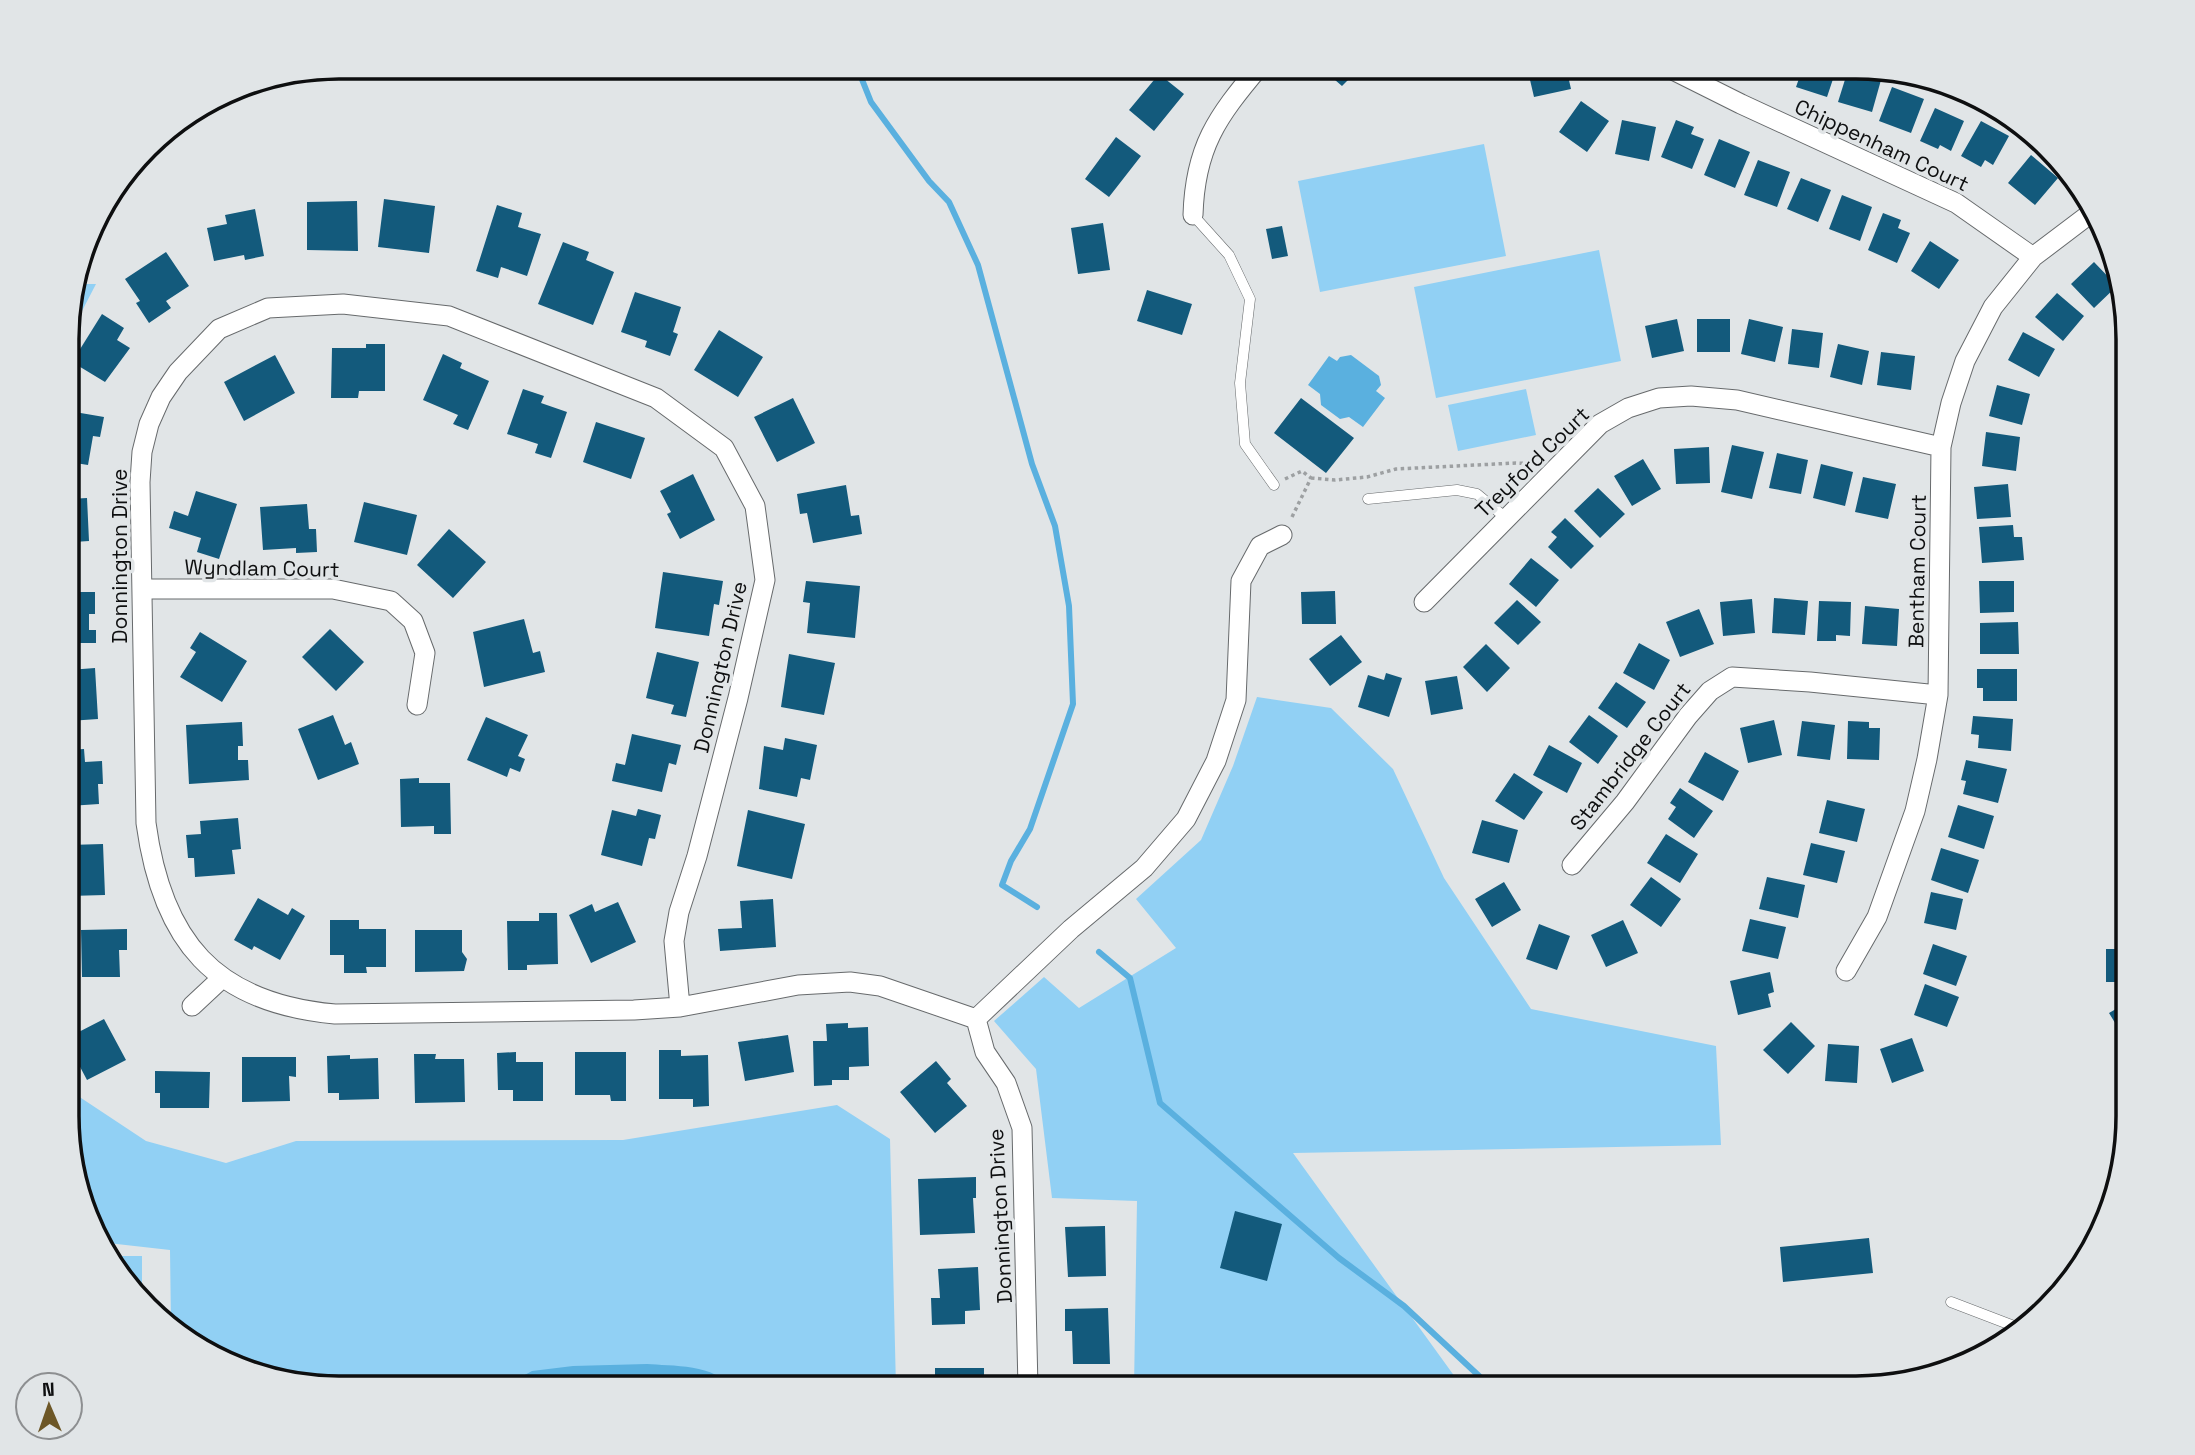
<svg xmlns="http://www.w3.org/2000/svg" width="2195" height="1455" font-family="'Space Grotesk',sans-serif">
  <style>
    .green { fill: #91d0f4 }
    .water { fill: #5ab0df }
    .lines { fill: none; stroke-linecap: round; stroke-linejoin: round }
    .stream { stroke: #5ab0df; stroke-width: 6 }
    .building { fill: #135a7c }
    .service-casing { stroke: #676a6c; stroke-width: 11 }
    .minor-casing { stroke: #676a6c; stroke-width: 21 }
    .path { stroke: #9da0a2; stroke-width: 3.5; stroke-dasharray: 3.5 3.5; stroke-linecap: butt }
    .service { stroke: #fff; stroke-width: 10 }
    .minor { stroke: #fff; stroke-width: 19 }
    .labels { text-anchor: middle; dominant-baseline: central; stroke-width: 7; stroke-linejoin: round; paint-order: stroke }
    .street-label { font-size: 21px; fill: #0e0f10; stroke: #e1e5e7 }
    .rim { fill: none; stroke: #0e0f10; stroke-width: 3.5 }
  </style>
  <rect width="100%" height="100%" fill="#e1e5e7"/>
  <path class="green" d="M1484 144 1506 256 1320 292 1298 181Z
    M1599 250 1621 361 1436 398 1414 287Z
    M75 284H96L69 336V303Z
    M1526 389 1536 435 1458 451 1448 405Z
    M1257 697 1331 708 1393 769 1444 878 1531 1009 1716 1046 1721 1145 1293 1153 1463 1388H1134L1137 1201 1052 1198 1036 1069 994 1021 1044 977 1079 1008 1176 948 1136 899 1201 840 1233 766Z
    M69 1090 146 1141 226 1163 296 1141 623 1140 837 1105 890 1139 896 1388H338L251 1374 187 1342 171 1326 170 1250 99 1242 69 1152Z
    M106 1256H142V1294Z"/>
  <path class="water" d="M1351 355 1379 376 1381 385 1376 391 1385 398 1363 427 1349 417 1340 419 1321 405 1320 394 1308 385 1329 356 1337 361 1340 357Z
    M647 1364C669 1366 720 1364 728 1388H501L532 1371 573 1366Z"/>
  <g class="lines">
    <path class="stream" d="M857 67 871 102 929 181 949 202 978 265 1032 464 1055 526 1069 606 1073 704 1030 829 1011 861 1002 885 1037 907
      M1099 952 1130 978 1160 1103 1339 1258 1404 1306 1492 1388"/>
  </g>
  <path class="building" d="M1320 67H1361L1342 86Z
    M1527 67H1566L1571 89 1534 97Z
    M1763 67H1791L1787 76Z
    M1803 67H1837L1827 97 1796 87Z
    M1848 70 1881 80 1872 112 1838 102Z
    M1159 74 1184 94 1154 131 1129 110Z
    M1892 87 1924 99 1911 133 1879 121Z
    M1581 101 1609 121 1587 152 1559 132Z
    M1935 108 1964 121 1951 151 1940 145 1938 149 1920 141Z
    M1622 120 1656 127 1649 161 1615 154Z
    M1676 120 1694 127 1691 134 1704 139 1692 169 1661 157Z
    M1981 121 2009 136 1993 165 1985 160 1981 167 1961 156Z
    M1116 137 1141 156 1109 197 1085 179Z
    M1719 139 1750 152 1735 188 1704 175Z
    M2031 155 2058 178 2035 205 2008 183Z
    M1758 160 1790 172 1777 207 1744 195Z
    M1801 178 1831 190 1818 222 1787 209Z
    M1842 195 1872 207 1860 241 1829 229Z
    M384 199 435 206 429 253 378 247Z
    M357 201 358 251 307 250V202Z
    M497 205 522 213 518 227 541 234 527 276 501 267 498 278 476 271Z
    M255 209 264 256 245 260 244 255 214 261 207 228 227 224 225 215Z
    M1883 213 1901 220 1898 228 1910 233 1897 263 1868 250Z
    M1103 223 1110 270 1078 274 1071 228Z
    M1282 226 1288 256 1272 259 1266 229Z
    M1930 241 1959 260 1939 289 1911 271Z
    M563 242 589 252 586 260 614 272 593 325 538 304Z
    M166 252 189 286 166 301 171 308 149 323 136 303 140 301 125 279Z
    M2094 262 2117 286 2094 308 2071 284Z
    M1147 290 1192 304 1182 335 1137 321Z
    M635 292 681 307 673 332 678 334 670 356 645 347 647 341 621 332Z
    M2057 293 2084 316 2063 341 2035 317Z
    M102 314 124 328 117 340 130 348 105 382 72 362Z
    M1677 319 1684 351 1652 358 1645 326Z
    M1697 319H1730V352H1697Z
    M1749 319 1783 327 1775 362 1741 354Z
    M1792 329 1823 333 1819 368 1788 364Z
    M719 330 763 357 738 397 694 370Z
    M2023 332 2055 349 2039 377 2008 360Z
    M366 344H385V391H359L358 398H331L332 348H366Z
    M1838 344 1869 351 1862 385 1830 377Z
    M1881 352 1915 356 1911 390 1877 385Z
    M443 354 462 363 460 368 489 381 468 430 453 424 458 415 423 400Z
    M275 355 295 393 244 421 224 382Z
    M1997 385 2030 394 2022 425 1989 416Z
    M523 389 544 396 541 403 567 412 551 458 535 453 538 444 507 434Z
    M793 398 815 443 777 462 754 417Z
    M1301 398 1354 438 1326 473 1274 433Z
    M69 411 104 417 100 437 93 436 88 465 69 462Z
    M596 422 645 438 631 479 583 462Z
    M1986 432 2020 437 2016 471 1982 466Z
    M1732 445 1764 452 1752 499 1721 492Z
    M1709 447 1710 483 1676 484 1674 449Z
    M1777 453 1808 460 1801 494 1769 488Z
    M1643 459 1661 489 1632 506 1614 476Z
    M1821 464 1853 472 1845 506 1813 498Z
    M693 474 715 520 680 539 667 514 671 512 660 491Z
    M1863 477 1896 484 1888 519 1855 512Z
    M2008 484 2011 517 1977 519 1974 487Z
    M846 485 851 516 859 515 862 534 813 543 807 513 800 514 797 494Z
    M1598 488 1625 514 1600 538 1574 511Z
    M196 491 237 504 219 559 197 552 201 538 169 528 174 511 188 516Z
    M87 498 89 541 74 542 75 555H69V499Z
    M364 502 417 515 407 555 354 542Z
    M307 504 309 529H316L317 552 296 553V548L263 550 260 507Z
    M1565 518 1594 546 1571 569 1548 547 1557 537 1551 532Z
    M2013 525 2014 537H2022L2024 560 1982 563 1979 527Z
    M449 529 486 562 453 598 417 565Z
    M1531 558 1559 580 1536 607 1509 584Z
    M663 572 723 581 719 605 714 604 709 636 655 628Z
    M806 581 860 586 855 638 807 633 810 603 803 602Z
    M1979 581H2014V612L1980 613Z
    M1335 591 1336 624H1302L1301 592Z
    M69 592H95V614H89V630H96V643H69Z
    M1774 598 1808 601 1805 635 1772 633Z
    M1752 599 1755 633 1723 636 1720 602Z
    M1517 600 1541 622 1518 645 1494 623Z
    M1819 601 1851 602 1850 636 1836 635V641H1817Z
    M1865 606 1899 609 1897 646 1862 644Z
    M1699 609 1714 644 1680 657 1666 622Z
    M524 619 533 653 540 651 545 672 484 687 473 632Z
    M2018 622 2019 654H1980V623Z
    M330 629 364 662 336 691 302 657Z
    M200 632 247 661 222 702 180 677 196 652 190 648Z
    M1341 635 1362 662 1330 686 1309 659Z
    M1639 643 1670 660 1654 690 1623 673Z
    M1486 644 1510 668 1487 692 1463 667Z
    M657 652 699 662 686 717 671 714 674 705 646 698Z
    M789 654 835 663 824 715 781 707Z
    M95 668 98 719 69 721V670Z
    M1977 669H2017V701H1983V688H1977Z
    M1386 673 1402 678 1389 717 1358 707 1368 675 1384 680Z
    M1457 676 1463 709 1431 715 1425 681Z
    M1616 682 1646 702 1627 728 1598 708Z
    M333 715 345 745 351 742 359 764 318 780 298 729Z
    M1589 715 1618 736 1598 764 1569 742Z
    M1973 716 2013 719 2011 751 1978 748 1979 735 1971 734Z
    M486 717 528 735 518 756 525 759 520 772 510 768 507 777 467 760Z
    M1774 720 1782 755 1748 763 1740 728Z
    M1802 721 1835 725 1830 760 1797 756Z
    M1848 721 1869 722V728H1880L1879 760 1847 759Z
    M242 722 243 746H238V760H248L249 780 189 784 186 725Z
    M632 734 681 745 676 765 669 763 662 792 612 781 616 763 625 765Z
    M785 738 817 745 810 780 801 778 797 797 759 789 764 746 783 750Z
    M1549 745 1582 763 1567 793 1533 775Z
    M84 749 85 762 102 761 103 784H98L99 804 69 806V750Z
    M1705 752 1739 771 1723 801 1688 782Z
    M1966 760 2007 769 1998 803 1963 794 1966 781 1961 780Z
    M1514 773 1543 792 1524 820 1495 801Z
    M419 778V783H450L451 834H434V826L401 827 400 779Z
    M1680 788 1713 811 1694 838 1668 819 1676 807 1670 803Z
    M1827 800 1865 809 1857 842 1819 833Z
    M1958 805 1994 816 1984 849 1948 837Z
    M638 809 661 815 655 839 649 838 642 866 601 855 612 810 636 816Z
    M748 810 805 824 792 879 737 866Z
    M238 818 241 849 232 850 235 874 195 877 194 858H188L186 835 201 834 200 821Z
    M1482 820 1518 830 1509 863 1472 853Z
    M1666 834 1698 854 1680 883 1647 863Z
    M1811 843 1845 851 1837 883 1803 875Z
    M103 844 105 895 69 896V845Z
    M1941 848 1979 860 1968 893 1931 880Z
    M1651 877 1681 899 1661 927 1630 905Z
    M1767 877 1805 885 1798 918 1759 909Z
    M1504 882 1521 910 1492 927 1475 899Z
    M1931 892 1963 899 1956 930 1924 923Z
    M2120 896H2128V928H2120Z
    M258 898 288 915 292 908 305 916 280 960 254 946 252 950 234 940Z
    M773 899 776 947 720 951 718 929 742 928 740 901Z
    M618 902 636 942 591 963 569 915 592 904 595 912Z
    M539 913H557L558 964 527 965V970H508L507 921H539Z
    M1750 919 1786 927 1778 959 1742 951Z
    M330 920H359V929H386V967H366L367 973H344V955H330Z
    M1623 920 1638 953 1606 967 1591 935Z
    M1539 924 1570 936 1557 970 1526 959Z
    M127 929V950H119L120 977H82L81 930Z
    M415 930H462V952L467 959 464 971 415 972Z
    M1933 944 1967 956 1956 986 1923 974Z
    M2106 949H2128V982H2106Z
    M1770 972 1774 992 1768 994 1771 1007 1738 1015 1730 981Z
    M1925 984 1959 997 1947 1027 1914 1015Z
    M2128 1002V1044L2109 1013Z
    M104 1019 126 1060 87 1080 69 1046V1037Z
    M1791 1022 1815 1046 1788 1074 1763 1050Z
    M848 1023V1028L868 1027 869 1066 849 1067V1080H832V1085L814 1086 813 1041H827L826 1024Z
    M788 1035 794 1072 745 1081 738 1042Z
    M1912 1038 1924 1071 1892 1083 1880 1049Z
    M1828 1044 1859 1046 1857 1083 1825 1081Z
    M659 1050H681V1056L708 1055 709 1106 693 1107V1099H659Z
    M516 1052V1062H543V1101H513V1090H498L497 1053Z
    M575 1052H626V1101H611L610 1095H575Z
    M414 1054H436L435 1059H464L465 1102 415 1103Z
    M350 1055V1059L378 1058 379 1099 339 1100V1093H328L327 1056Z
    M242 1057H296V1077L289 1076 290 1101 242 1102Z
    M936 1061 951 1079 947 1083 967 1106 935 1133 900 1092Z
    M155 1071 210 1072 209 1108H160V1093H155Z
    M976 1177V1198H973L975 1233 920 1235 918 1179Z
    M1235 1211 1282 1224 1267 1281 1220 1268Z
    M1105 1226 1106 1276 1068 1277 1065 1227Z
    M1869 1238 1873 1273 1783 1282 1780 1247Z
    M978 1267 980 1310 965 1311V1324L932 1325 931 1298H940L938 1269Z
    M1108 1308 1110 1364H1073L1072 1331H1065V1309Z
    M935 1368H984V1388H927V1383H935Z
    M1110 1383V1388H1071V1384Z"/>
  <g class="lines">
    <defs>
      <path id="service" d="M1193 215 1229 255 1250 299 1240 383 1245 444 1274 485
        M1368 499 1457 490 1477 494 1506 518
        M1951 1302 2019 1328"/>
      <path id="minor" d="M1667 67 1741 104 1956 203 2033 257
        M1193 215C1195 147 1217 117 1259 67
        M142 589H333L391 601 413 621 425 653 417 705
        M1424 602 1600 424 1628 408 1659 398 1691 396 1737 400 1941 447
        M1572 865 1625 802 1688 716 1710 691 1732 677 1810 682 1938 695
        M1846 971 1877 917 1915 811 1927 759 1938 695 1941 447 1951 403 1965 361 1993 307 2033 257 2095 210
        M192 1006 222 978
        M680 1007 674 941 679 912 697 856 738 698 765 580 755 506 724 448 656 398 449 316 343 304 268 308 219 329 178 372 161 397 149 424 142 452 140 482 146 823C162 941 214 1003 335 1014L634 1010 680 1007 798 985 850 982 880 986 976 1019 985 1052 1006 1083 1022 1128 1028 1388
        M976 1019 1071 929 1144 868 1186 819 1216 761 1236 700 1241 581 1260 546 1282 535"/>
    </defs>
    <use href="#service" class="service-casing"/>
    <use href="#minor" class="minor-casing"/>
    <path class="path" d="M1311 478 1335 480 1367 477 1396 469 1516 463 1535 464
      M1285 479 1302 471 1311 478 1291 519"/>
    <use href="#service" class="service"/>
    <use href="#minor" class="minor"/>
  </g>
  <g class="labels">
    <g class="street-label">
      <text transform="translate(1882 145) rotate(25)">Chippenham Court</text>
      <text transform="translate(1532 462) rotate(-44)">Treyford Court</text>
      <text transform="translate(119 556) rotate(-90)">Donnington Drive</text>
      <text transform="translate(262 568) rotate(1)">Wyndlam Court</text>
      <text transform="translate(1917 571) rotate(-89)">Bentham Court</text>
      <text transform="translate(720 667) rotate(-77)">Donnington Drive</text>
      <text transform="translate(1630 756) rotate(-52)">Stambridge Court</text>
      <text transform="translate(1000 1216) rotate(-93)">Donnington Drive</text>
    </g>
  </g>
  <path d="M0 0H2195V1455H0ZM339 79H1856A260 260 0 0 1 2116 339V1116A260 260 0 0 1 1856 1376H339A260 260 0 0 1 79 1116V339A260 260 0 0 1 339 79Z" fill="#e1e5e7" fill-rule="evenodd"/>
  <path class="rim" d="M339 79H1856A260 260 0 0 1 2116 339V1116A260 260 0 0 1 1856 1376H339A260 260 0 0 1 79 1116V339A260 260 0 0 1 339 79Z"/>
  <g transform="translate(49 1406) rotate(358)"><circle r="33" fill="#e1e5e7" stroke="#8d8f91" stroke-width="2"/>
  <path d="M0-5L12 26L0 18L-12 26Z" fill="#6d5727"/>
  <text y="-10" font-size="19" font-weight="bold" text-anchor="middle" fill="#0e0f10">N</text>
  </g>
</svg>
